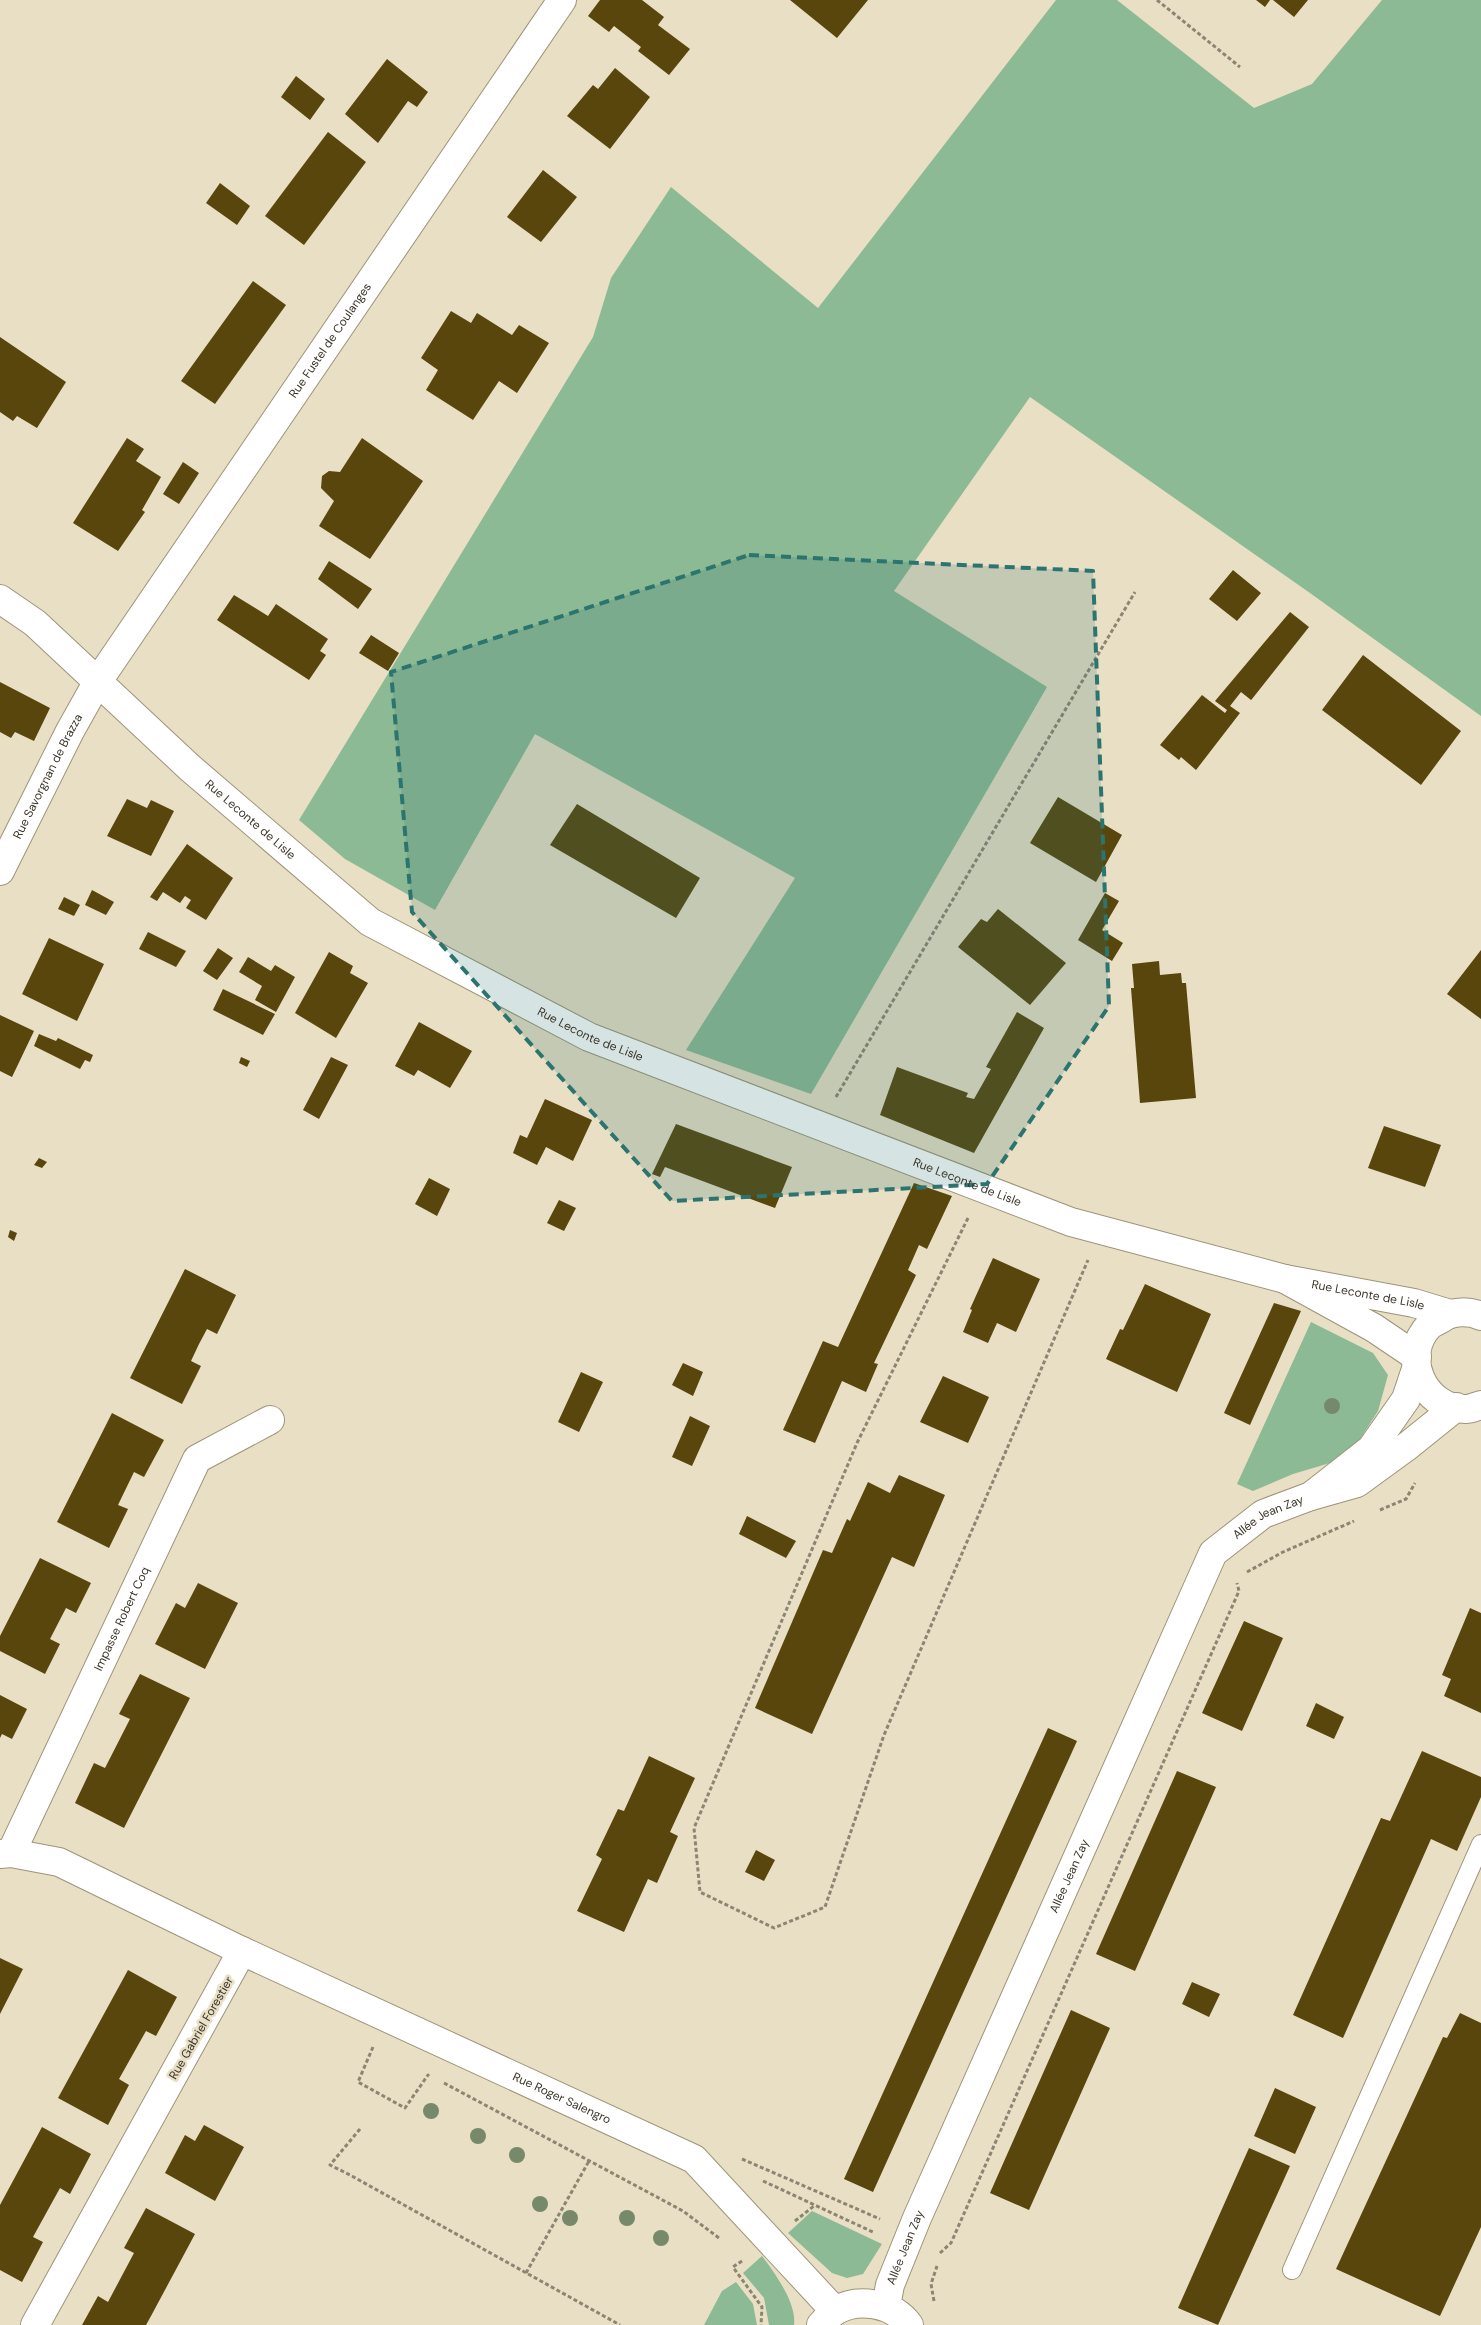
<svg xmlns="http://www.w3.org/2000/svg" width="1481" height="2325" font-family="'DM Sans',sans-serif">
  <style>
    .green { fill: #8cba94 }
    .building { fill: #58460c }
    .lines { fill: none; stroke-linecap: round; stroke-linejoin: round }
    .service-casing { stroke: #9d947a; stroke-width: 20 }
    .minor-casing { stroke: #9d947a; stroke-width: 30 }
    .path { stroke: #8c8573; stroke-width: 3; stroke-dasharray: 4 2.5; stroke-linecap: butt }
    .service { stroke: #fff; stroke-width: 18 }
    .minor { stroke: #fff; stroke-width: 28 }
    .tree { fill: #768a6b }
    .marked { fill: #2c756f; fill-opacity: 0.2; stroke: #2c756f; stroke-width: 4; stroke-dasharray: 10 6; stroke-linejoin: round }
    .labels { text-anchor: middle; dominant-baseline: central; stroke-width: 5; stroke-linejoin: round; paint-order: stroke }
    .street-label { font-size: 12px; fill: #3a362b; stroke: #e9dfc4 }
  </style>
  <rect width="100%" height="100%" fill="#e9dfc4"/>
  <path class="green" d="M1056 0H1117L1254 108 1312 84 1382 0H1481V716L1310 593 1030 397 894 591 1047 687 811 1094 686 1050 795 878 535 734 435 910 345 859 299 820 593 337 611 278 671 187 818 308Z
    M1311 1322 1373 1353 1388 1375 1378 1411 1360 1439 1330 1463 1293 1474 1253 1491 1237 1484Z
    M812 2211 882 2244 863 2274 847 2278 832 2273 788 2233Z
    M762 2256C774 2272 797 2303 794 2325H769L764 2298 743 2273Z
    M736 2282 753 2304 757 2325H704L722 2291Z"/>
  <path class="building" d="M600 0H642L664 17 658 25 690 49 669 75 638 51 641 47 614 26 609 32 588 16Z
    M790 0H868L837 38Z
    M1256 0H1270L1265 7Z
    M1273 0H1308L1294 17Z
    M387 59 428 92 417 107 408 101 378 143 345 114Z
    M615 68 650 97 610 149 567 116 593 85 598 89Z
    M296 76 325 99 310 120 281 97Z
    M328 132 366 162 304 245 265 216Z
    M543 170 577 197 541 242 507 217Z
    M220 183 250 206 237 225 206 203Z
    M253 281 286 305 215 404 181 381Z
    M451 311 471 323 477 313 512 335 519 325 549 343 517 393 499 381 473 420 426 390 438 370 421 358Z
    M0 337 66 382 37 428 17 416 13 421 0 412Z
    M127 438 144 449 136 461 161 477 142 510 145 512 118 551 73 523Z
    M362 438 423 481 370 559 319 526 334 501 321 488 322 476 329 471 340 472Z
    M183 462 199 473 179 504 163 494Z
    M329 561 372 589 358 609 318 579Z
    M1233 570 1261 593 1237 621 1209 599Z
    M234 595 268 616 276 604 328 639 320 651 326 655 309 680 217 620Z
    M1290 612 1309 627 1252 699 1251 700 1241 692 1230 706 1240 713 1196 770 1181 757 1179 760 1160 745 1202 695 1225 713 1227 710 1215 701Z
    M371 635 399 653 388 671 359 653Z
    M1363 655 1461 731 1421 785 1322 710Z
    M0 682 50 708 34 741 15 732 11 738 0 732Z
    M1058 797 1122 835 1096 882 1030 843Z
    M127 799 147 808 151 800 174 811 151 856 107 836Z
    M577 804 700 878 676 918 550 845Z
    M187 844 233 878 206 920 186 908 191 900 185 896 180 903 163 892 157 901 150 897Z
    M92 890 114 902 106 915 85 905Z
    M1105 893 1119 901 1102 930 1123 943 1112 961 1078 940Z
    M64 897 80 905 74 916 58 909Z
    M998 909 1066 963 1030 1005 958 947 981 919 987 922Z
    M148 932 186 951 176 967 139 949Z
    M49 938 104 964 77 1021 22 994Z
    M218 948 233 958 217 980 203 971Z
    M1481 950V1019L1447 994Z
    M329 952 353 966 350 973 368 983 336 1038 295 1013Z
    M248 957 271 971 275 965 295 977 276 1012 255 1000 262 986 239 972Z
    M1159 961 1160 975 1181 973 1182 983H1186L1196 1098 1140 1103 1131 988H1134L1132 964Z
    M223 989 275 1014 263 1035 213 1010Z
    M1017 1012 1044 1028 974 1153 880 1115 897 1067 968 1093 966 1097 974 1099 991 1069 986 1067Z
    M0 1015 34 1031 12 1077 0 1071Z
    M419 1022 472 1051 450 1088 418 1070 414 1076 395 1066Z
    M39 1034 56 1041 58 1038 93 1055 90 1062 85 1060 80 1069 34 1046Z
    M241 1057 250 1061 247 1067 239 1063Z
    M331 1057 348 1065 319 1119 303 1110Z
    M545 1099 592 1120 573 1161 546 1147 537 1165 513 1153 520 1135 527 1138Z
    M676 1124 792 1167 775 1208 665 1167 660 1177 652 1174Z
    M1384 1126 1441 1145 1425 1187 1368 1168Z
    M39 1158 47 1162 42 1168 34 1165Z
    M429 1178 450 1189 437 1216 415 1204Z
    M914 1183 952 1196 927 1249 919 1245 908 1270 916 1275 874 1363 878 1364 866 1392 842 1381 815 1443 783 1430 823 1341 838 1347Z
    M559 1200 576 1208 564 1231 547 1223Z
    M10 1230 17 1233 14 1241 8 1237Z
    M993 1258 1040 1279 1016 1332 997 1323 988 1343 963 1332 972 1310 970 1309Z
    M185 1269 236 1295 217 1334 207 1329 199 1344 191 1361 201 1366 182 1404 130 1378Z
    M1145 1284 1211 1314 1177 1392 1106 1359 1120 1329 1123 1330Z
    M1274 1303 1301 1311 1250 1425 1224 1413Z
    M683 1363 703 1372 693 1396 672 1385Z
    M581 1372 603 1382 579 1432 558 1422Z
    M943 1376 989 1397 968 1443 920 1422Z
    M112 1413 164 1440 144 1477 134 1472 118 1505 128 1509 109 1548 57 1522Z
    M690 1416 710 1426 692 1466 672 1457Z
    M899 1475 945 1495 914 1567 892 1557 812 1734 755 1708 823 1550 832 1553 847 1519 850 1521 868 1482 890 1493Z
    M747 1516 796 1541 786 1558 739 1534Z
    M40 1558 91 1583 76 1613 66 1608 50 1639 60 1644 45 1674 0 1651V1636Z
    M198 1583 238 1603 205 1669 155 1644 176 1603 185 1608Z
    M1470 1608 1481 1613V1713L1444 1696 1451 1679 1442 1675Z
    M1244 1621 1283 1638 1242 1731 1202 1713Z
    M140 1674 190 1698 124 1828 75 1803 94 1763 105 1768 130 1719 119 1714Z
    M0 1695 27 1709 12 1739 2 1734 0 1738Z
    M1316 1703 1344 1717 1334 1739 1306 1726Z
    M1048 1728 1077 1741 873 2192 844 2179Z
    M1422 1751 1481 1777V1797L1457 1851 1431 1839 1343 2038 1293 2015 1381 1818 1390 1821Z
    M649 1756 695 1778 670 1832 678 1836 657 1883 648 1879 624 1932 577 1911 602 1859 596 1855 618 1809 624 1811Z
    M1177 1771 1216 1787 1135 1971 1096 1954Z
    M756 1850 775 1860 764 1881 745 1872Z
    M0 1958 23 1969 0 2014Z
    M128 1970 177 1997 156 2036 146 2031 119 2079 129 2085 108 2125 58 2098Z
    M1192 1982 1220 1994 1209 2017 1182 2004Z
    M1071 2010 1110 2028 1029 2210 990 2193Z
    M1460 2013 1481 2023V2227L1440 2316 1336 2269 1443 2037 1447 2038Z
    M1275 2088 1316 2107 1295 2154 1254 2136Z
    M204 2125 244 2147 215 2201 165 2173 185 2135 195 2141Z
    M42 2127 91 2154 70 2194 60 2188 33 2237 43 2242 22 2282 0 2270V2205Z
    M1249 2148 1290 2166 1218 2325 1178 2308Z
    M146 2208 195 2234 151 2316 146 2325H82L98 2296 108 2302 134 2253 124 2248Z"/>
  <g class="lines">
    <defs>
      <path id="service" d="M1292 2270 1481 1844"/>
      <g id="minor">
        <path id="s1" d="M0 599 35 623 189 767 370 922 589 1037 1071 1222 1285 1279"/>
        <path id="s2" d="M0 871 70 731 98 681 562 0"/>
        <path d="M1481 1316C1470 1311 1454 1311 1444 1317 1440 1320 1434 1322 1430 1325 1399 1355 1424 1410 1466 1409 1471 1409 1477 1406 1481 1405"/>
        <path id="s3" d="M1417 1357 1374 1328 1285 1279 1414 1303 1450 1314"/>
        <path d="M1416 1369 1406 1399 1371 1449 1311 1496 1357 1483 1405 1448 1456 1407"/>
        <path id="s4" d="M11 1853 197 1459 270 1420"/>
        <path d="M0 1854 11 1853 59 1862 242 1951 35 2325"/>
        <path id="s5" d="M242 1951 694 2159 835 2311"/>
        <path id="s6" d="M886 2306 890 2285 917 2218 1213 1553 1263 1514 1311 1496"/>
        <path d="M821 2325C825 2321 830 2314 835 2311 858 2297 893 2303 909 2325"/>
      </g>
    </defs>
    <use href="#service" class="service-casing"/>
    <use href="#minor" class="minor-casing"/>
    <path class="path" d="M1157 0 1240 67
      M836 1097 1135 592
      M968 1218 857 1443 694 1828 700 1892 774 1928 825 1907 884 1735 1088 1260
      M1380 1510 1406 1499 1415 1483
      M1247 1572 1283 1552 1354 1521
      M373 2047 358 2082 405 2108 428 2075 429 2076
      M444 2083 683 2211 719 2238
      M360 2129 330 2165 350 2175 620 2325
      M742 2159 880 2219
      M763 2181 875 2233
      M795 2221 814 2206
      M940 2253 951 2243 1239 1591 1237 1583
      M742 2261 733 2267 762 2307 761 2325
      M526 2273 589 2161
      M934 2301 931 2284 937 2266"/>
    <use href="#service" class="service"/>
    <use href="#minor" class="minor"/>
  </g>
  <g class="tree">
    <circle cx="1332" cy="1406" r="8"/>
    <circle cx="431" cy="2111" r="8"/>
    <circle cx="478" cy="2136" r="8"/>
    <circle cx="517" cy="2155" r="8"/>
    <circle cx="540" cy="2204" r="8"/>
    <circle cx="570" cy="2218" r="8"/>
    <circle cx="627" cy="2218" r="8"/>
    <circle cx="661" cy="2238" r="8"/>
  </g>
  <path class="marked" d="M749 555 1093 571 1109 1006 987 1184 672 1201 412 912 391 672Z"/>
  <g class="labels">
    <g class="street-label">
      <text stroke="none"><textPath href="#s2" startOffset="626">Rue Fustel de Coulanges</textPath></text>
      <text stroke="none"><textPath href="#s2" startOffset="106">Rue Savorgnan de Brazza</textPath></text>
      <text stroke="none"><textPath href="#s1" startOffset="334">Rue Leconte de Lisle</textPath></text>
      <text stroke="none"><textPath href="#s1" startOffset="739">Rue Leconte de Lisle</textPath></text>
      <text stroke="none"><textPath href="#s1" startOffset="1144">Rue Leconte de Lisle</textPath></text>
      <text stroke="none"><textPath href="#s3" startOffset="238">Rue Leconte de Lisle</textPath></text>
      <text stroke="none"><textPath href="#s6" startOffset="888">Allée Jean Zay</textPath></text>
      <text stroke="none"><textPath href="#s4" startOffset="259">Impasse Robert Coq</textPath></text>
      <text stroke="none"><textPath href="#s6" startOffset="468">Allée Jean Zay</textPath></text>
      <text transform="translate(201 2028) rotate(-60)">Rue Gabriel Forestier</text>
      <text stroke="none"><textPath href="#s5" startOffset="352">Rue Roger Salengro</textPath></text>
      <text stroke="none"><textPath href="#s6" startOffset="62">Allée Jean Zay</textPath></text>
    </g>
  </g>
</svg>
